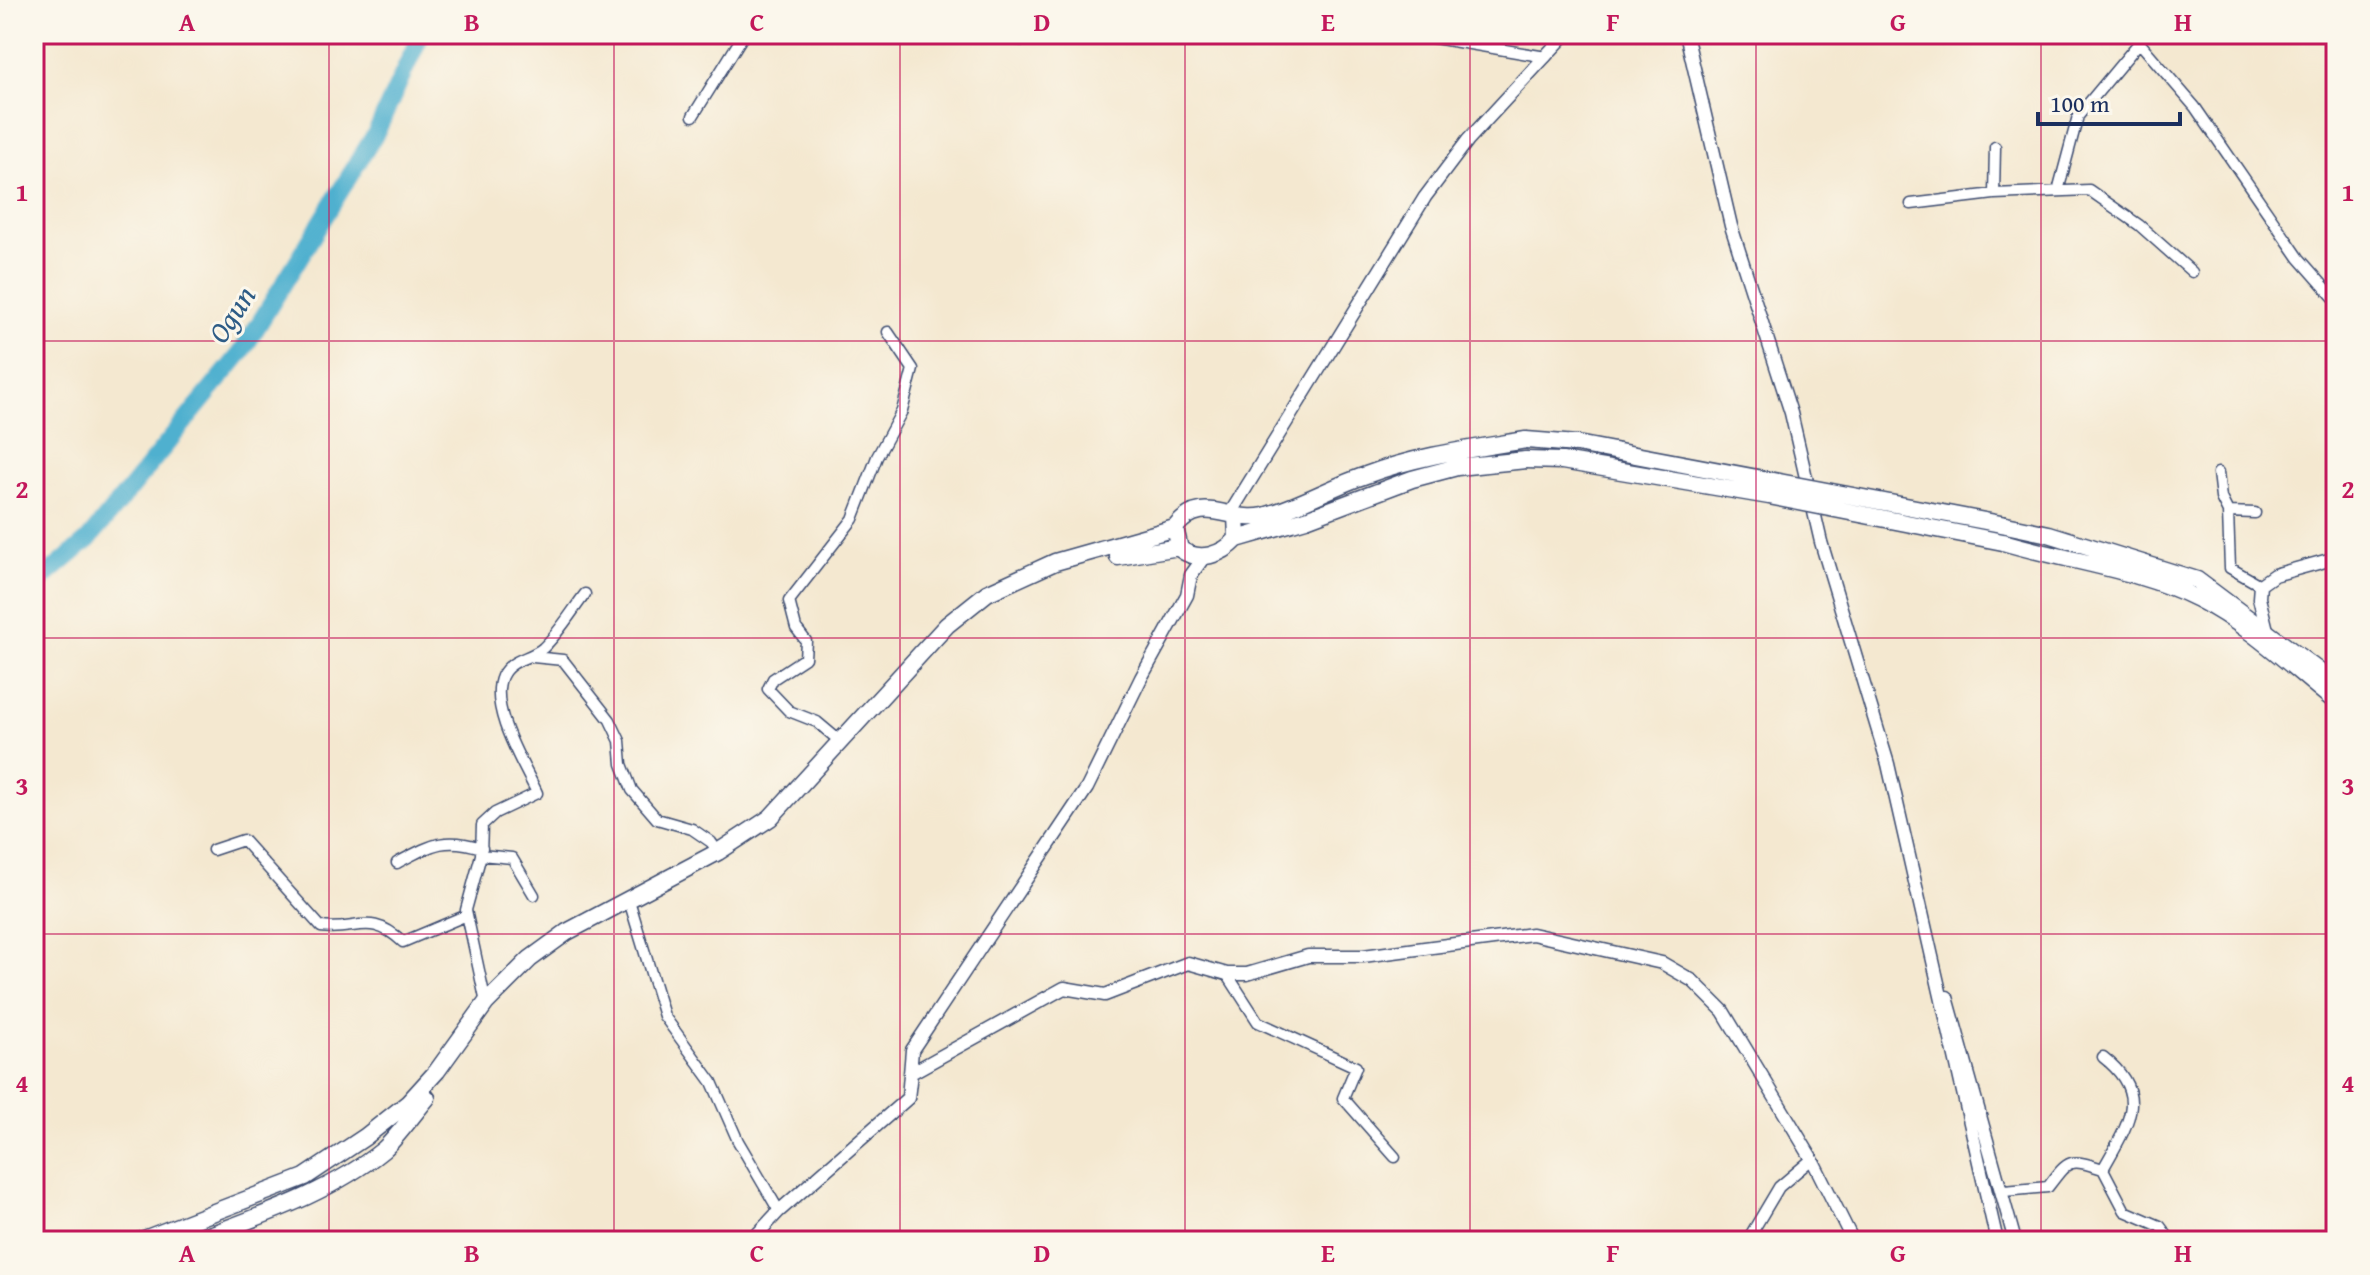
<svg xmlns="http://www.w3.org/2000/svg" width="2370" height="1275" font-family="'Gentium Book Plus',serif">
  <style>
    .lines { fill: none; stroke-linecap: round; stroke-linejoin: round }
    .river { stroke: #50b0cf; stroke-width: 18 }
    .minor-casing { stroke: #3c4b6f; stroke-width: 13 }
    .tertiary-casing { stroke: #3c4b6f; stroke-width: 15 }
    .primary-casing { stroke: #3c4b6f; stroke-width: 19 }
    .minor { stroke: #fff; stroke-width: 10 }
    .tertiary { stroke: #fff; stroke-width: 12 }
    .primary { stroke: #fff; stroke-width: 16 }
    .primary-bridge-casing { stroke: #3c4b6f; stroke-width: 19; stroke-linecap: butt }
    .primary-bridge { stroke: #fff; stroke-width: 16 }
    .grid { fill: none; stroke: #c2185b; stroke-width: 2; stroke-opacity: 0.55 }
    .labels { text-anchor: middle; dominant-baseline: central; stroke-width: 6; stroke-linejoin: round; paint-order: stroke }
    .water-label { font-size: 30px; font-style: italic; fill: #2e5c86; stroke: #fbf7ec }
    .neatline { fill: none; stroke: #c2185b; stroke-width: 3 }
    .grid-label { font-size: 26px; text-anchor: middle; font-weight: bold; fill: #c2185b }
  </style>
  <rect width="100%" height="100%" fill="#fbf7ec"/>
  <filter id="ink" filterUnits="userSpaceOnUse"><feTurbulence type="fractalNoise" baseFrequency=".0125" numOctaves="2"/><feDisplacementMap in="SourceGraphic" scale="16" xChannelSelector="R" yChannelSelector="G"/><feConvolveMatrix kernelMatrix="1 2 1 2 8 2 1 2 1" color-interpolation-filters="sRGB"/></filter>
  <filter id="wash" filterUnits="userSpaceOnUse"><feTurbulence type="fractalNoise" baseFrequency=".006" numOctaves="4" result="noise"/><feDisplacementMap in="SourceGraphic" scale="32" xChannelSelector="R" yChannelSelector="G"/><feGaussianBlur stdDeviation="1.8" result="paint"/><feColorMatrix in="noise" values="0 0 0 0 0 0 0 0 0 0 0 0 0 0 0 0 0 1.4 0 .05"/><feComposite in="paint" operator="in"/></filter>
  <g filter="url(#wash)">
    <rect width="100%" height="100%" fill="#f4e8d0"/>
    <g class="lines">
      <path class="river" d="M34 586 88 540 241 353 377 131 421 34"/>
    </g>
  </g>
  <g filter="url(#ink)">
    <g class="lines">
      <defs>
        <path id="minor" d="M986 34C1023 45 1061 39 1099 34
          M1411 34 1546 57
          M2132 34 2195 107 2299 258 2336 300
          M693 116 744 34
          M2058 191 2078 116 2138 44
          M1994 194 1995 147
          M1911 204 1994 194 2089 190 2139 225 2192 272
          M2218 473 2221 498 2228 512 2230 568 2260 585
          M2228 512 2255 513
          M533 657 563 660 610 720 620 741 622 764 632 790 657 819 692 829 711 842 718 852
          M842 743 817 722 789 711 768 689 773 679 805 658 806 641 796 628 789 601 853 519 877 457 902 411 913 369 888 332
          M213 850 243 840 321 927C356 932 370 911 403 942L467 915
          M481 855 512 858 534 895
          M397 863C431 845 444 836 482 848
          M631 907 664 1016 712 1082 738 1141 779 1211
          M1227 974 1258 1022 1356 1067 1343 1098 1395 1157
          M486 1003 466 910 481 855 482 825 495 813 537 793C524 765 488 708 502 676 510 659 530 659 543 648 559 633 572 611 585 594
          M2103 1057C2151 1094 2128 1124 2103 1169
          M2004 1191 2048 1187C2069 1159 2069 1158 2103 1169L2125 1211 2160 1226 2171 1241
          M1747 1241 1779 1187 1812 1159"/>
        <path id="tertiary" d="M1686 34 1731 226 1791 413 1821 542 1888 764 1997 1241
          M1231 512 1425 197 1468 140 1566 34
          M2262 632 2267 630 2259 598 2260 585 2274 575 2336 558
          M1947 997 2015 1241
          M908 1098 911 1073 1064 988 1105 995 1188 963 1227 974H1247L1308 956H1363L1532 934 1662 963 1693 981 1723 1011 1812 1159 1853 1241
          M751 1241 779 1211 908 1098 912 1050 1087 788 1141 678 1187 595 1191 575 1204 557"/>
        <path id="primary" d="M1236 515 1237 539C1222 555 1199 563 1180 549L1175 528C1202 492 1231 524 1264 516 1300 506 1331 487 1366 475 1419 455 1471 449 1526 440
          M2006 525 2049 534 2197 580 2336 684
          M1237 539 1306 519 1412 479 1457 467 1526 460
          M2003 542C2066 561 2139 569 2198 599 2249 625 2291 666 2336 702
          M1118 557 1179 547
          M139 1241 305 1177 365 1137 408 1103 437 1071 486 1003 530 959 567 932 718 852 770 818 947 625 987 593 1055 562 1175 528
          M194 1241C259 1216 329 1194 383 1150 396 1139 415 1112 427 1098"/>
      </defs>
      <use href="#minor" class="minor-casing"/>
      <use href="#tertiary" class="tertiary-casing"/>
      <use href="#primary" class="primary-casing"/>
      <use href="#minor" class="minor"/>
      <use href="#tertiary" class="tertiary"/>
      <use href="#primary" class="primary"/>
      <defs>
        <path id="primary-bridge" d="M1526 440 1577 444 2006 525
          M1526 460 1562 461 1769 496 2003 542"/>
      </defs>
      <use href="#primary-bridge" class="primary-bridge-casing"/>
      <use href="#primary-bridge" class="primary-bridge"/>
    </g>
  </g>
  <path class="grid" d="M329 34V1241M614 34V1241M900 34V1241M1185 34V1241M1470 34V1241M1756 34V1241M2041 34V1241M34 341H2336M34 638H2336M34 934H2336"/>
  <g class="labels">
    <g class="water-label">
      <text transform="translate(231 314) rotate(-57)">Ogun</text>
    </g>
  </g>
  <rect width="2370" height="1275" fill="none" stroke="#fbf7ec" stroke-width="88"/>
  <path d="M2038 112v12h142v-12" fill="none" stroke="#1b2f5e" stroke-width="4"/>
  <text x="2050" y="112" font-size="24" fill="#1b2f5e" stroke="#fbf7ec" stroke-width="6" paint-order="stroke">100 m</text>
  <rect x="44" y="44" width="2282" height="1187" class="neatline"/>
  <g class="grid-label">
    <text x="187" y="31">A</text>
    <text x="472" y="31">B</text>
    <text x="757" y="31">C</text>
    <text x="1042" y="31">D</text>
    <text x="1328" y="31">E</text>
    <text x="1613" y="31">F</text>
    <text x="1898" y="31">G</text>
    <text x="2183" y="31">H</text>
    <text x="22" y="201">1</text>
    <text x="2348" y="201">1</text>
    <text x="22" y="498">2</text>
    <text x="2348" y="498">2</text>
    <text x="22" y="795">3</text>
    <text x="2348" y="795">3</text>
    <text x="22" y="1092">4</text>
    <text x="2348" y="1092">4</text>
    <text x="187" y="1262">A</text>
    <text x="472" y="1262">B</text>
    <text x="757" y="1262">C</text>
    <text x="1042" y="1262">D</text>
    <text x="1328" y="1262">E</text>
    <text x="1613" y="1262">F</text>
    <text x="1898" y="1262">G</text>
    <text x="2183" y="1262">H</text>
  </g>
</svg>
